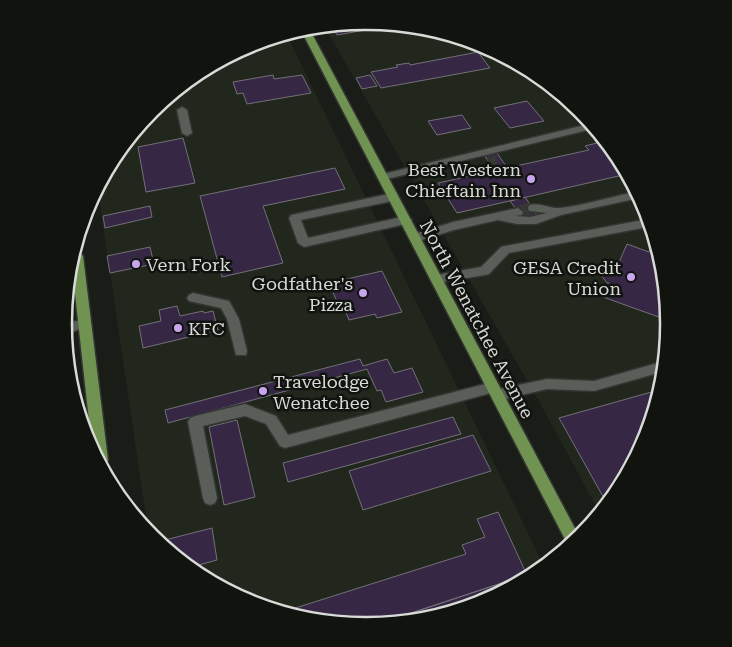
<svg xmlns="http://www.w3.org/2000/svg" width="732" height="647" font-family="'Roboto Serif',serif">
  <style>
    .built { fill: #21271d }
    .building { fill: #362845; stroke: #737077 }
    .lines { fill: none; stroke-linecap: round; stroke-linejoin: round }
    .minor-tunnel-far1 { stroke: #363834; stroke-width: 9; stroke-dasharray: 9 4.5; stroke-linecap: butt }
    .minor-tunnel { stroke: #363834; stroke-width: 12; stroke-dasharray: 12 5.5; stroke-linecap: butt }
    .minor-casing { stroke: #333532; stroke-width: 3 }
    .major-casing { stroke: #333532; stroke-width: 3 }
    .minor { fill: #5a5e58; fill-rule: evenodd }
    .major { fill: #709352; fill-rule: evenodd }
    .poi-dot { fill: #c8a6ef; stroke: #10130e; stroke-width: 2 }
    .labels { text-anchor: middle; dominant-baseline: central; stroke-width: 5; stroke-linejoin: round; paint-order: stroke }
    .poi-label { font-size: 18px; fill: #d8dad7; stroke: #10130e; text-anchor: end }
    .street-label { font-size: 18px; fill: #d8dad7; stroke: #10130e }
    .rim { fill: none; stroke: #d8dad7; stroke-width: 2.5 }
  </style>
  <rect width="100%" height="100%" fill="#191c17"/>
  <path class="built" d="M366 21 482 44 580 110 645 208 668 324 645 439 598 510 545 412 326 29Z
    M288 37 542 562 481 603 366 626 250 603 152 537 148 530 98 191 152 110 251 44Z"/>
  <path class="building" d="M366 21 401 28 385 31 382 27 337 35 333 28Z
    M478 52 490 68 381 88 371 72 398 67 396 65 409 63 410 65Z
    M273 75 274 79 302 75 311 93 247 104 243 93 237 94 233 82Z
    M370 75 377 86 362 89 356 78Z
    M527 101 544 121 510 128 494 108Z
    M462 115 471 128 437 135 428 121Z
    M183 138 195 183 146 192 138 147Z
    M599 138 623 175 457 213 438 183 589 150 585 146 597 143 594 139Z
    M497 153 501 159 507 167 494 170 485 156Z
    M335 168 345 189 263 206 283 263 222 277 200 196Z
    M525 197 537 215 523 218 510 201Z
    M150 206 152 217 105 228 103 216Z
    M627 244 649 252 652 244 667 320 603 297 609 283H607L598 271 617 267Z
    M150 247 154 264 110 273 107 256Z
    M382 271 402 312 377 318 375 314 349 320 342 303 338 304 329 283Z
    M177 306 180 316 203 311 204 313 213 311 218 330 143 348 139 326 161 321 159 310Z
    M360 359 363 366 387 359 394 373 412 368 423 392 386 402 381 390 377 391 367 369 168 423 165 410Z
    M655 391 645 439 605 500 559 418Z
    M453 417 461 434 288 482 283 463Z
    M237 420 255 497 224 505 209 427Z
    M473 435 491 471 363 510 349 471Z
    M498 512 526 573 520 577 381 623 366 626 289 610 466 554 462 545 485 537 477 519Z
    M212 528 217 560 195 566 161 543V541Z
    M520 577 481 603 381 623Z"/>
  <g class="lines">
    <path class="minor-tunnel-far1" d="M488 162 501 159"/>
    <path class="minor-tunnel" d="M518 212 533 208"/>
    <defs>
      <path id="minor" d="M182 107 187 110 192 133 187 136 182 133 177 110Z
        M589 124 592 129 383 180 378 177 383 174Z
        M635 192 639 198 561 215 536 224H517L498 220 454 230 415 242 409 238 411 235 453 222 518 208 523 212 522 215 515 216 530 217 547 213 529 211 528 208 529 205C540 202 550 209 560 208 585 205 610 197 635 192Z
        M393 193 397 194 398 197 397 200 301 220 308 238 406 216 412 220 410 223 304 247 298 243 289 218 291 215Z
        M648 219V227L509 253 489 274 485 275 436 283 430 279 436 275 481 267 501 247 505 246Z
        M193 293 229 301 239 319 247 351 246 355H236L227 319 221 308 189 301 187 298 189 295Z
        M85 319 89 321 91 324 89 327 66 333 64 324Z
        M661 362 658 373 594 391 547 389 497 401 492 399 491 393 285 448 280 446 266 424 245 416 203 426 217 498 215 503 210 505 205 503 203 498 188 422 190 418 195 416 245 404 276 416 288 435 493 382 498 383 499 389 547 379 594 381Z"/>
      <path id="major" d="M311 32 579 536 568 545 303 34Z
        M78 252 83 256 108 460 104 465 92 448 73 275Z"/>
    </defs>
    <use href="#minor" class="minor-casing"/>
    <use href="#major" class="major-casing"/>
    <use href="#minor" class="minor"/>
    <use href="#major" class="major"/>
  </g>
  <g class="poi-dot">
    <circle cx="531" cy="179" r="5"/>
    <circle cx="136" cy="264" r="5"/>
    <circle cx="631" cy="277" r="5"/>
    <circle cx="363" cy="293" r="5"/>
    <circle cx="178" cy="328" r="5"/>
    <circle cx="263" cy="391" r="5"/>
  </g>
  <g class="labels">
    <g class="poi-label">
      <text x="521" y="169">Best Western<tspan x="521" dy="21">Chieftain Inn</tspan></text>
      <text x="146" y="264" text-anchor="start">Vern Fork</text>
      <text x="621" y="267">GESA Credit<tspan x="621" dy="21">Union</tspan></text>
      <text x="353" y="283">Godfather's<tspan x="353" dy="21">Pizza</tspan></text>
      <text x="188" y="328" text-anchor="start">KFC</text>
      <text x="273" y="381" text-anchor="start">Travelodge<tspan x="273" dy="21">Wenatchee</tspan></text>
    </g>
    <g class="street-label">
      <text transform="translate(477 319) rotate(62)">North Wenatchee Avenue</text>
    </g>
  </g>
  <path d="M0 0H732V647H0ZM365 30H367A293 293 0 0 1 660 323V324A293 293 0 0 1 367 617H365A293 293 0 0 1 72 324V323A293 293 0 0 1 365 30Z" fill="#10130e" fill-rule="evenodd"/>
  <path class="rim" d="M365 30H367A293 293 0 0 1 660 323V324A293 293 0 0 1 367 617H365A293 293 0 0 1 72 324V323A293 293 0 0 1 365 30Z"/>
</svg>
